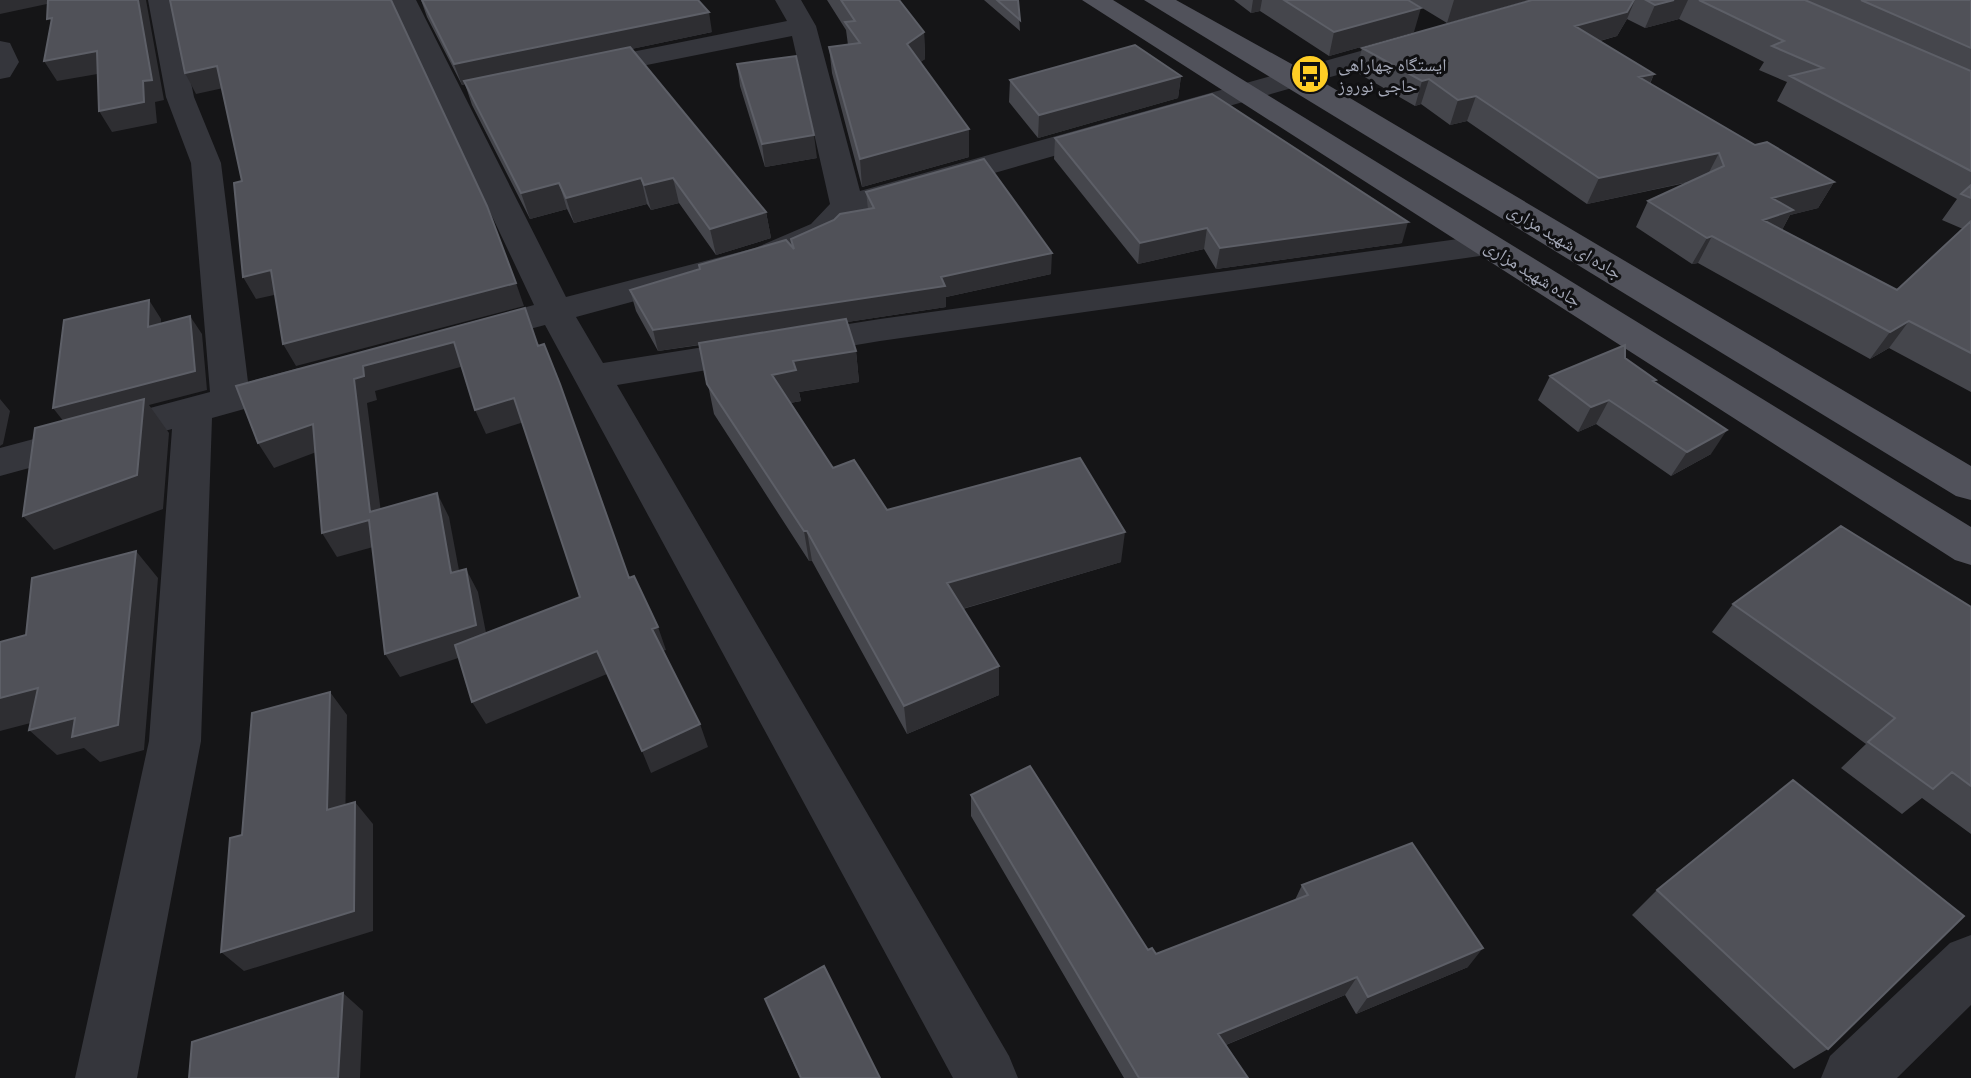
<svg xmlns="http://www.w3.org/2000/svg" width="1971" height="1078" font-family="'PT Sans Narrow','Noto Naskh Arabic',sans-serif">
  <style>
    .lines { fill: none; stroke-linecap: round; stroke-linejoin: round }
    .minor { fill: #35363c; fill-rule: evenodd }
    .major { fill: #51525b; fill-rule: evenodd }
    .wall { fill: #45464c; fill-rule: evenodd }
    .shaded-wall { fill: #2e2e32 }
    .building { fill: #505158; stroke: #5d5f67; stroke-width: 2 }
    .labels { text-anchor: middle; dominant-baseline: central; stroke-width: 6; stroke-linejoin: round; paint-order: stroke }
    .far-poi-label { font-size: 18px; fill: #a5a9b8; stroke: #101012; text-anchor: start }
    .far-street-label { font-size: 18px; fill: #a5a9b8; stroke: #101012 }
  </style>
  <rect width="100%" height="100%" fill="#151517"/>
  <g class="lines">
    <path class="minor" d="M148 0H174L194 97 221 163 248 382 299 368 313 372 318 381 313 390 212 418 201 741 137 1078H75L149 741 172 429 0 476V448L210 392 191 163 166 97Z
      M390 0H416L566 297 755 248 811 224 830 204 792 36 582 78 572 76 568 70 572 64 787 21 775 0H801L816 26 860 191 1407 38H1425L1429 44 1425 50 858 212 835 238 779 262 576 317 603 363 880 319 1487 235 1499 238 1504 245 1499 252 1487 255 880 341 617 385 1009 1056 1018 1078H953L545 325 469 345 456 342 451 334 456 326 534 305Z
      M0 41 10 43 19 62 10 77 0 79Z
      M1971 935V1005L1897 1078H1821L1830 1056 1950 943Z"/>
    <path class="major" d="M1082 0H1113L1971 527V565L1955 560Z
      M1144 0H1176L1306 72 1971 466V500L1956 496Z"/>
  </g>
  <path class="wall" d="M421 0 712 32 631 49 766 212 771 238 716 255 679 203 651 210 647 204 574 223 567 209 530 219 472 105 465 84 462 85 427 17Z
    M827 0H899L924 32 925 59 920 62 969 157 862 187 832 73 829 47 848 45 846 30Z
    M984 0H1018L1020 31Z
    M1234 0H1408L1414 32 1329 56 1260 11 1251 13Z
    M1409 0H1529L1447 23Z
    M1532 0H1971V392L1889 348 1870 359 1698 263 1692 264 1636 227 1648 201 1690 182 1587 204 1467 121 1450 125 1421 104 1415 106 1356 72 1362 48ZM1627 19 1645 28 1679 19 1764 62 1759 70 1787 82 1777 101 1957 199 1942 220 1963 229 1897 290 1782 230 1790 215 1818 208 1834 182 1755 145 1650 84 1654 74 1600 41 1617 36Z
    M737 64 817 158 765 167 740 86Z
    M1181 76 1178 98 1038 138 1009 102 1010 80Z
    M1055 138 1402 243 1216 269 1204 249 1138 264 1054 159Z
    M866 192 1051 274 946 297V307L847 322 856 351 859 382 799 392 801 401 790 403 833 468 887 510 1121 562 963 609 999 695 907 734 812 561H809L714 414 700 345 658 351 636 311 630 290 700 269 792 247 791 239 868 209Z
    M1625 358 1656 380 1655 382 1711 454 1671 476 1596 424 1578 432 1538 400 1550 376Z
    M1733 604 1971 607V834L1922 798 1902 814 1841 768 1866 744 1712 632Z
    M971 795 1148 950 1156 954 1295 900 1302 885 1468 967 1356 1014 1345 995 1226 1045 1248 1078H1124L971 816Z
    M1657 890 1828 1049 1794 1069 1632 915Z
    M765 999 880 1078H800Z"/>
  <path class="shaded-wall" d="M0 0H60L61 1 0 14Z
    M138 0H146L164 100 155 102 157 123 112 132 99 111Z
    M1253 0H1262L1260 11 1251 13Z
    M1454 0H1529L1447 23Z
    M1635 0 1627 19 1617 36 1566 50 1575 26Z
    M1674 0H1688L1679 19 1645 28 1655 5Z
    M1421 8 1414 32 1329 56 1334 32Z
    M709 12 712 32 462 85 454 64Z
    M924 32 925 59 909 71 907 44Z
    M97 51 109 72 57 81 44 61Z
    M217 66 228 87 196 94 185 73Z
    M1654 74 1643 98 1639 77Z
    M1181 76 1178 98 1038 138 1039 115Z
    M1429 79 1421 104 1415 106 1422 81Z
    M1476 96 1467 121 1450 125 1458 100Z
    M969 129V157L862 187 860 159Z
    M814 135 817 158 765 167 762 144Z
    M1719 153 1706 178 1587 204 1599 178Z
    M641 178 647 204 574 223 566 198Z
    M673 178 679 203 651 210 644 185Z
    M1834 182 1818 208 1790 215 1778 237 1748 246 1772 198Z
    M559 183 567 209 530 219 521 193Z
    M766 212 771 238 716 255 710 229Z
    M1408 222 1402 243 1216 269 1220 248Z
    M1207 228 1204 249 1138 264 1140 243Z
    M1712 236 1698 263 1692 264 1707 238Z
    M1052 253 1051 274 946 297V307L658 351 653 330 941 277Z
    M271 270 283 293 256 299 243 277Z
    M516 283 524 306 296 366 283 344Z
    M149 300 161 319 160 345 148 327Z
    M190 316 202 334 207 390 149 405 169 433 163 509 54 550 23 516 68 427 53 408Z
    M1909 321 1889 348 1870 359 1890 332Z
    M454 342 464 366 375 391 377 400 367 403 384 536 370 512 354 379 363 366Z
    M856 351 859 382 799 392 801 401 778 405 772 375 793 361Z
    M514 398 524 422 486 434 475 410Z
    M0 399 10 411 3 444 0 446Z
    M1609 400 1596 424 1578 432 1591 407Z
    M313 424 327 448 274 468 258 443Z
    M1727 430 1711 454 1671 476 1687 452Z
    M437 493 449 517 464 597 451 573Z
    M369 520 384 544 337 557 322 533Z
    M804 531H807L812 561H809Z
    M1125 532 1121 562 948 613 947 583Z
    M136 551 158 578 144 750 100 762 84 748 57 755 29 730Z
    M466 569 478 592 489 648 400 677 385 654Z
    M658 627 666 650 660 652 652 629Z
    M597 651 607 674 486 724 472 702Z
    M999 666V695L907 734 904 706Z
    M38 688 65 714 0 731V698Z
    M330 692 347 715 345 832 327 810Z
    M700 724 708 747 651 773 642 751Z
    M355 802 373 824V931L244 971 221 952Z
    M1483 948 1468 967 1356 1014 1368 997Z
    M1357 977 1345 995 1211 1051 1218 1034Z
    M343 993 363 1011 360 1078H338Z"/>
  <path class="building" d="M48 0H138L152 80 143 81 144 102 99 111 97 51 44 61 52 18 47 19Z
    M170 0H391L487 206 516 283 283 344 271 270 243 277 234 183 242 181 217 66 185 73Z
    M422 0H698L709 12 454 64Z
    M841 0H899L924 32 907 44 969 129 860 159 829 47 860 43 845 22 855 21Z
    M997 0H1018L1020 20Z
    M1284 0H1408L1421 8 1334 32Z
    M1532 0H1634L1627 12 1575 26 1654 74 1639 77 1755 145 1767 142 1834 182 1772 198 1793 210 1763 220 1897 290 1971 221V353L1909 321 1890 332 1712 236 1707 238 1648 201 1724 166 1719 153 1599 178 1476 96 1458 100 1429 79 1422 81 1362 48Z
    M1646 0H1674L1655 5Z
    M1699 0H1805L1971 71V171L1790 76 1823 68 1772 46 1784 41Z
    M1861 0H1971V48Z
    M1135 45 1181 76 1039 115 1010 80Z
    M630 47 766 212 710 229 673 178 644 185 641 178 566 198 559 183 521 193 464 81Z
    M796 56 814 135 762 144 737 64Z
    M1212 94 1408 222 1220 248 1207 228 1140 243 1055 138Z
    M984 159 1052 253 941 277 945 286 653 330 630 290 700 269 699 265 786 240 794 249 791 239 834 220 840 214 874 208 866 192Z
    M1971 185V198L1961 194Z
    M149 300 148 327 190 316 195 371 53 408 64 320Z
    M525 308 538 346 544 344 560 384 629 578 634 576 658 627 652 629 700 724 642 751 597 651 472 702 455 645 580 597 514 398 475 410 454 342 363 366 364 376 354 379 370 512 437 493 451 573 466 569 476 625 385 654 369 520 322 533 313 424 258 443 236 386Z
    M846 319 856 351 793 361 796 370 772 375 833 468 854 460 887 510 1080 458 1125 532 947 583 999 666 904 706 807 531H804L707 384 699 343Z
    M1625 345V358L1656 380 1653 381 1727 430 1687 452 1609 400 1591 407 1550 376Z
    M144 399 137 475 23 516 35 428Z
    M1841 526 1971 607V786L1952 772 1933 789 1868 742 1895 718 1733 604Z
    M136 551 118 725 72 737 75 718 29 730 38 688 0 698V642L26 635 32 578Z
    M330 692 327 810 355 802 354 911 221 952 230 838 242 835 252 713Z
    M1030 766 1148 950 1152 948 1156 954 1308 895 1302 885 1412 843 1483 948 1368 997 1357 977 1218 1034 1248 1078H1139L971 795Z
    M1793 780 1964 916 1828 1049 1657 890Z
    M824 966 880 1078H801L765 999Z
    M343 993 338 1078H189L192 1042Z"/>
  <defs>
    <symbol id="bus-disc" viewBox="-11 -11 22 22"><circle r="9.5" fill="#ffce25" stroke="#101012"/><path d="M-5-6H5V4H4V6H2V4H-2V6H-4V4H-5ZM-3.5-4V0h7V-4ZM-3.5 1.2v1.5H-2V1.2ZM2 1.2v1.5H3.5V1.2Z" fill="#111"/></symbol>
  </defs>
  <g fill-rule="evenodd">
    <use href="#bus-disc" x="1288" y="52" width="44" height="44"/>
  </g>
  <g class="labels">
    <g class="far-poi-label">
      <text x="1338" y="64">ایستگاه چهاراهی<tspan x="1338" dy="21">حاجی نوروز</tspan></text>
    </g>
    <g class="far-street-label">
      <text transform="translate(1565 241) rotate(31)">جاده ای شهید مزاری</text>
      <text transform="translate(1533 273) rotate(32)">جاده شهید مزاری</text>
    </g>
  </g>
</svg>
